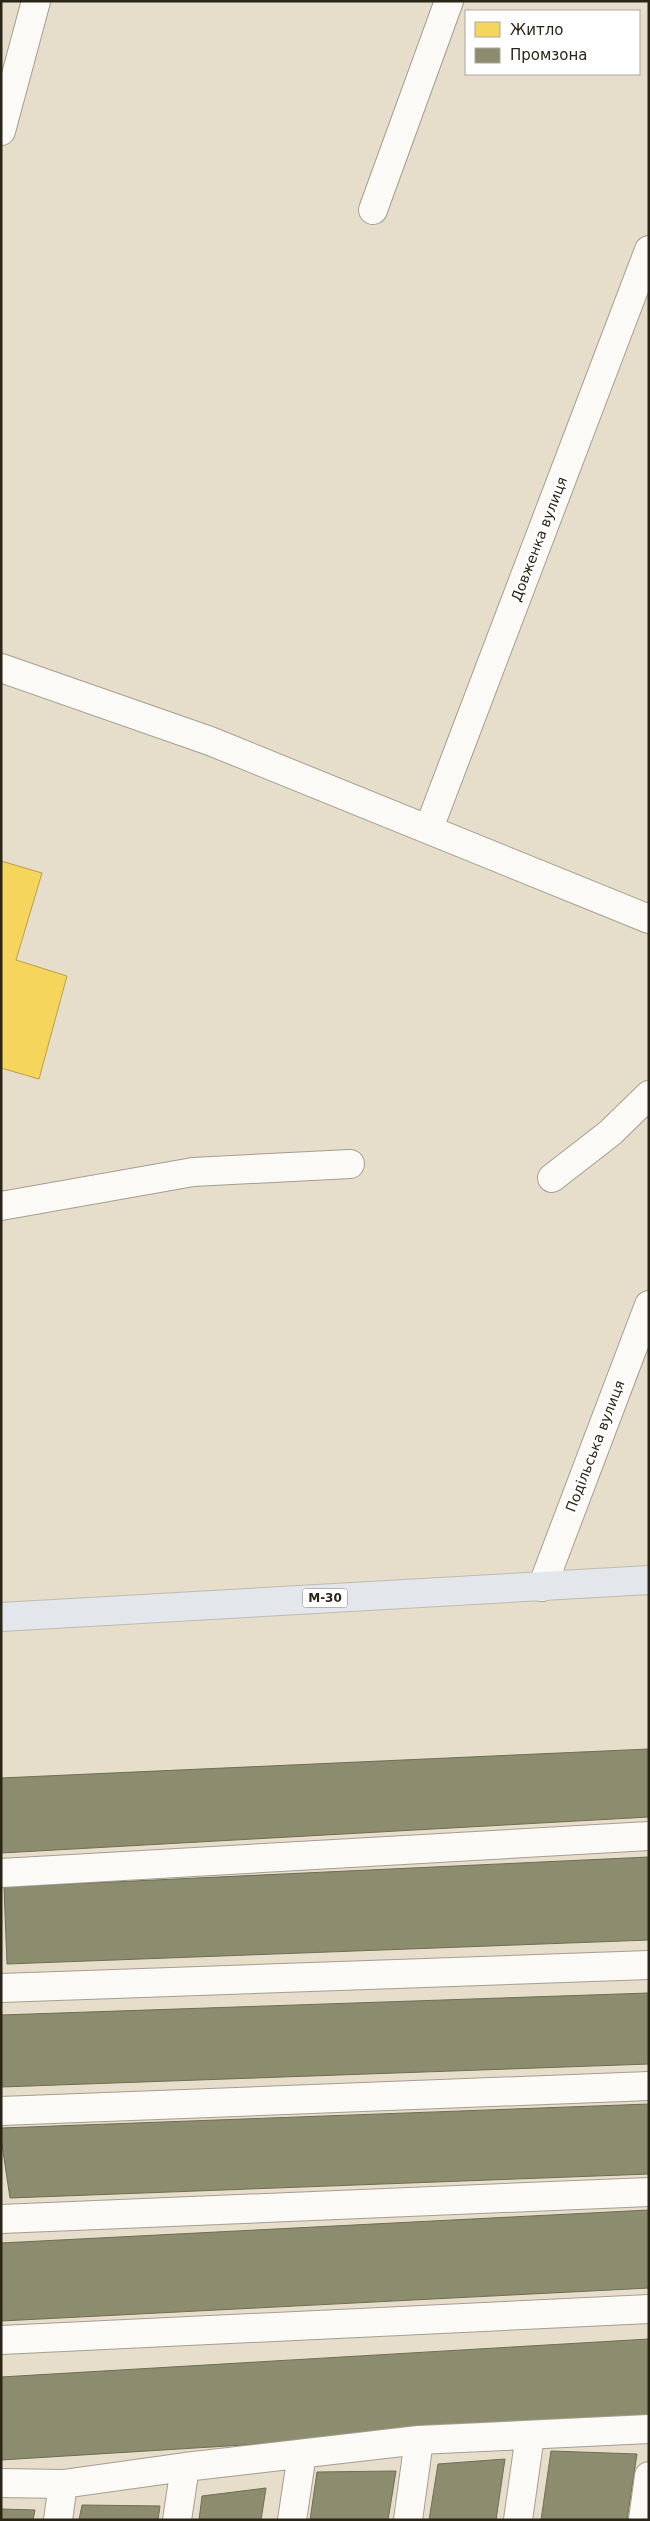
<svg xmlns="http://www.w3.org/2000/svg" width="650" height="2521" font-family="'DejaVu Sans',sans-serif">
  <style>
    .homes { fill: #f6d55c; stroke: #b9a048 }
    .industry { fill: #8c8c6e; stroke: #6f6d54 }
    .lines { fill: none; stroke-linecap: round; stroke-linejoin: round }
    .minor-casing { stroke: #a59e90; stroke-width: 30 }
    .highway-casing { stroke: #c0bbb1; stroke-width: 30 }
    .minor { stroke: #fbfaf7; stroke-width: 28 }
    .highway { stroke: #e3e7eb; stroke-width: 28 }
    .labels { text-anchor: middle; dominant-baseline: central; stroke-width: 5; stroke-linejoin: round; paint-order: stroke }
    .shield { fill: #fff; stroke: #6b665d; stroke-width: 1 }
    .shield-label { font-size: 12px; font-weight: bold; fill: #2b2518 }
    .street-label { font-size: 14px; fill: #2b2518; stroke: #fff }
  </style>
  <rect width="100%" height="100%" fill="#e6ddca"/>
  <path class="homes" d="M1 861 42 873 16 960 67 976 39 1079 1 1068Z"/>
  <path class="industry" d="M649 1749V1817L1 1853V1778Z
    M649 1857V1940L7 1964 4 1887Z
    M649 1993V2064L1 2087V2015Z
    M649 2104V2174L10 2198 1 2138V2128Z
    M649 2210V2288L1 2321V2243Z
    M649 2339V2420L1 2460V2377Z
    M551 2451 637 2454 627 2520H541Z
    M505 2459 496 2520H429L438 2464Z
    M396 2471 388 2520H310L317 2472Z
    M266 2488 261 2520H199L202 2496Z
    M82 2505 160 2506 158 2520H79Z
    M1 2509 35 2510 33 2520H1Z"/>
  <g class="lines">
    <defs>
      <path id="minor" d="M1 131 36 1
        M373 210 449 1
        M1 668 210 741 649 919
        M429 828 649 250
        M552 1178 610 1133 649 1095
        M1 1206 193 1172 350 1164
        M542 1587 649 1305
        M1 1873 649 1836
        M1 1988 649 1965
        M1 2111 649 2086
        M1 2219 649 2192
        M1 2340 649 2309
        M1 2483 63 2484 185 2467 419 2440 649 2429
        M58 2520 63 2484
        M177 2520 185 2467
        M292 2520 302 2454
        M408 2520 419 2440
        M518 2520 530 2435
        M643 2520 649 2476"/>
      <path id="highway" d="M1 1617 649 1580"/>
    </defs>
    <use href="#minor" class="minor-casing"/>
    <use href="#highway" class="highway-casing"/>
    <use href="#minor" class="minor"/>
    <use href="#highway" class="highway"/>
  </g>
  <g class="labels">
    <rect class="shield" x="302.5" y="1588.5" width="45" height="19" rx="4"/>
    <g class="shield-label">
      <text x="325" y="1598">М-30</text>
    </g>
    <g class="street-label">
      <text transform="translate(539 539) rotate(-69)">Довженка вулиця</text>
      <text transform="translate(595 1446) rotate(-69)">Подільська вулиця</text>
    </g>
  </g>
  <rect width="650" height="2521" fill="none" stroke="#2b2518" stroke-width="5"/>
  <rect x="465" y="10" width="175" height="65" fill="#ffffff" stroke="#aaa8a3"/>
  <rect x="475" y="22" width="25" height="15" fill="#f6d55c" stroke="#aaa8a3"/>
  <text x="510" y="35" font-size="15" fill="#2b2518">Житло</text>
  <rect x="475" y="48" width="25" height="15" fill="#8c8c6e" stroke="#aaa8a3"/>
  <text x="510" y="60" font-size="15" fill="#2b2518">Промзона</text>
</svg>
